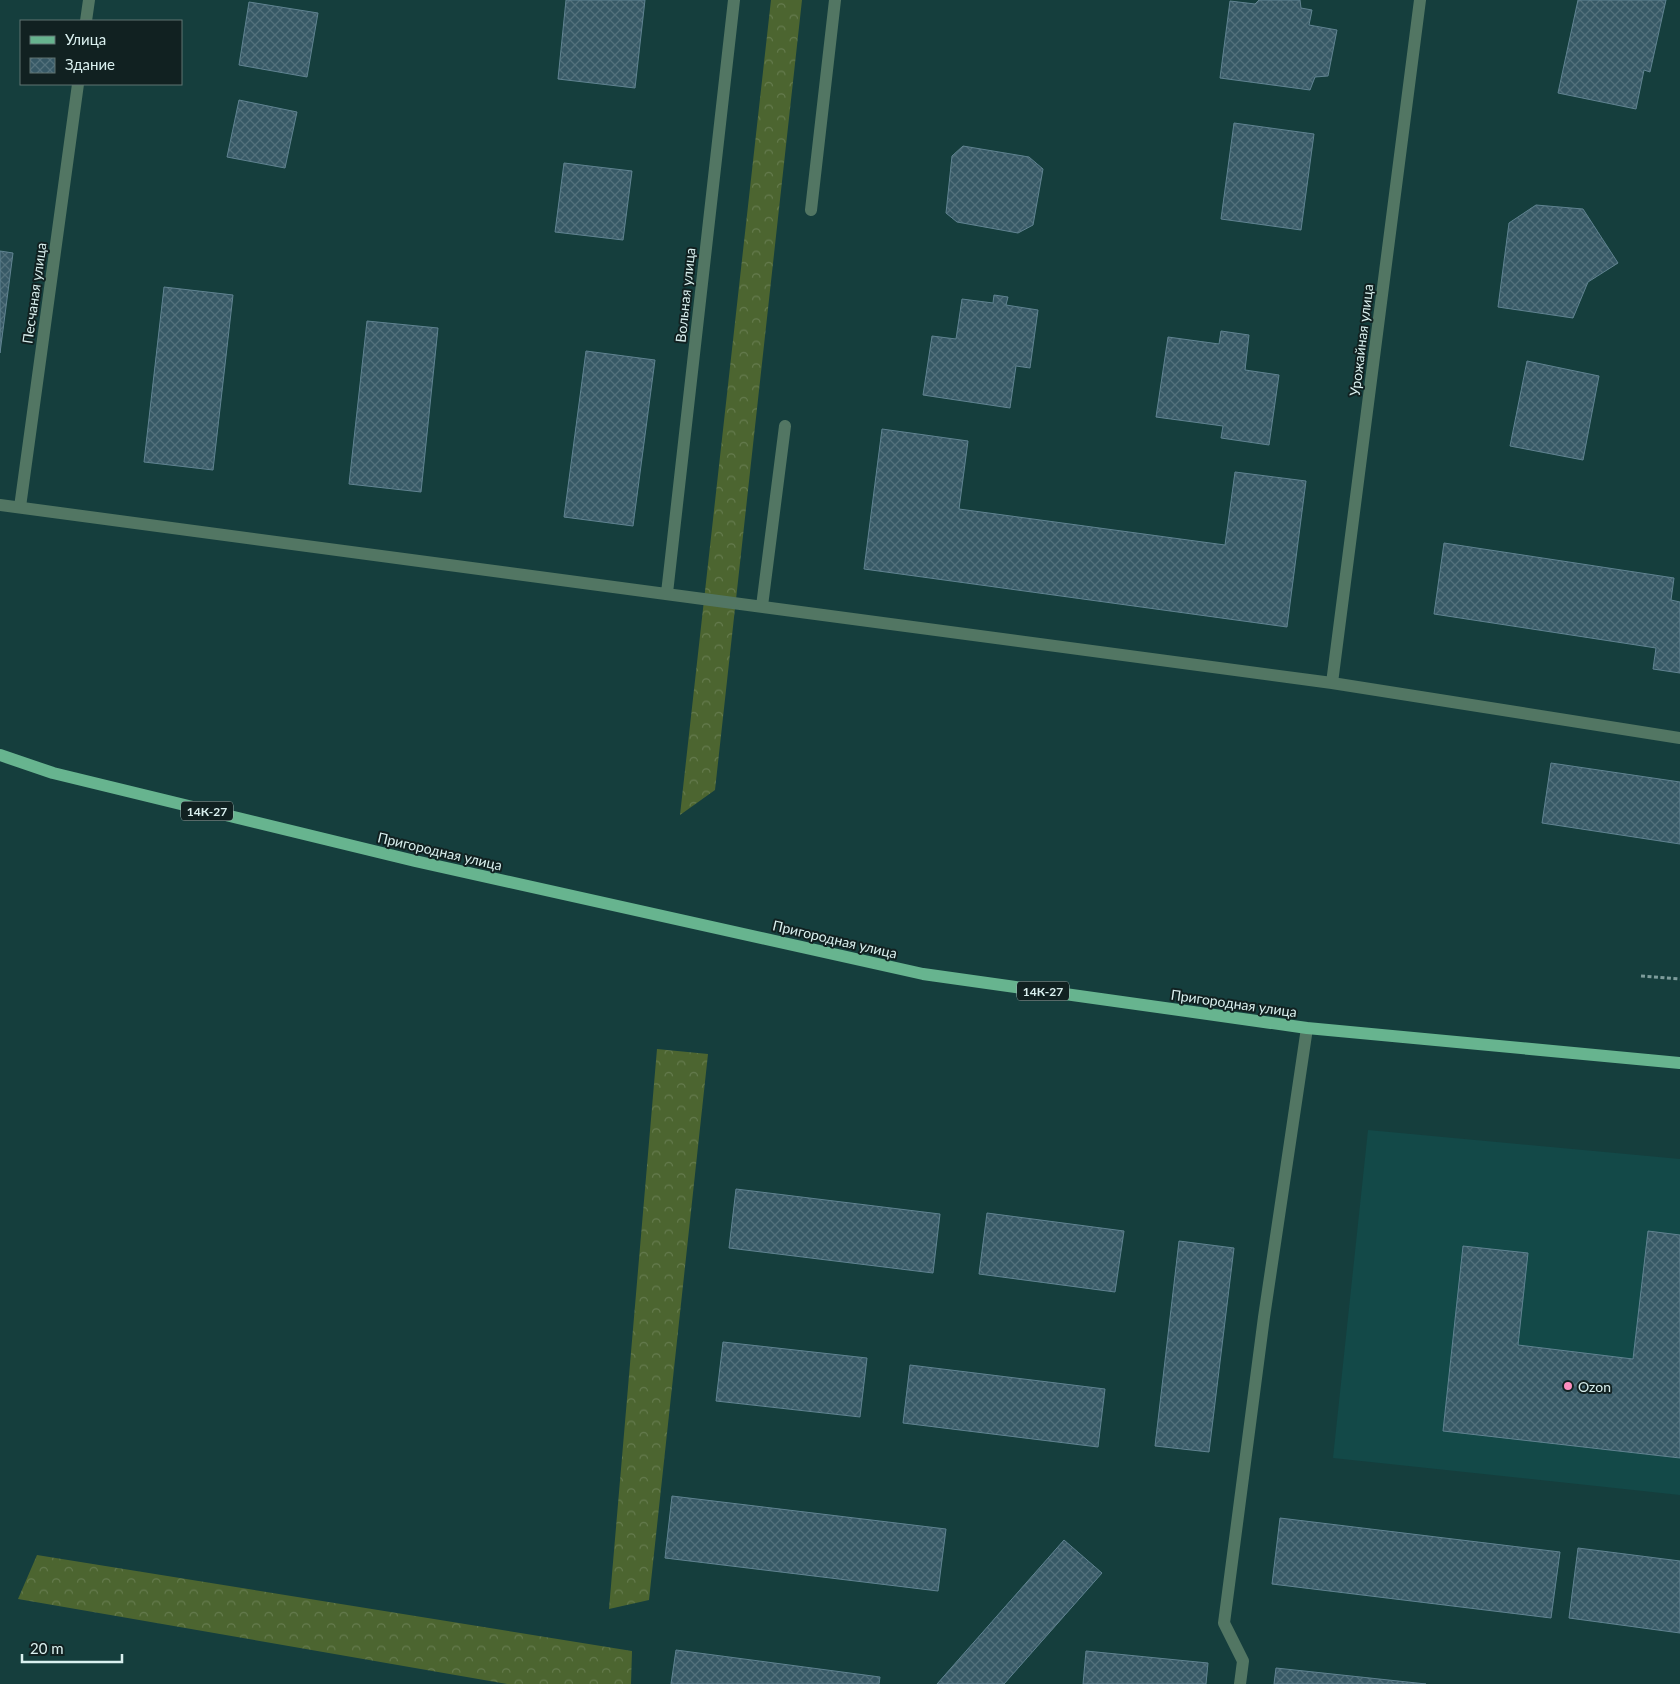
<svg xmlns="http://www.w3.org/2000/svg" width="1680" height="1684" font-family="Lato,sans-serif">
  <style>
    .built { fill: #134948 }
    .forest { fill: url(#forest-crowns) }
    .building { fill: url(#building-cross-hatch); stroke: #608391 }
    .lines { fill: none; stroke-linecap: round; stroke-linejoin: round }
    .path { stroke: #7d9c9b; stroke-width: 3; stroke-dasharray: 4 2.5; stroke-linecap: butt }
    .lane { stroke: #527663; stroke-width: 12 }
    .street { stroke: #527663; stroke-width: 12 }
    .primary { stroke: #67b48f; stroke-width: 12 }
    .poi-dot { fill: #fd8ebf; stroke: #112121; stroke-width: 2 }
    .labels { text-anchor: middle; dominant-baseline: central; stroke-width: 4; stroke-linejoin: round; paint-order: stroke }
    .shield { fill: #112121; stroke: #9eb2b1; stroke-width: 1 }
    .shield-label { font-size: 12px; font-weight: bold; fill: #daf0ef }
    .street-label { font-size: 14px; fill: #daf0ef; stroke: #112121 }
    .poi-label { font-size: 14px; fill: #daf0ef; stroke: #112121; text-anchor: start }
  </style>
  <defs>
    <pattern id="forest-crowns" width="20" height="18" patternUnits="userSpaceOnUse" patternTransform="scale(1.25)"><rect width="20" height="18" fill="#4c6530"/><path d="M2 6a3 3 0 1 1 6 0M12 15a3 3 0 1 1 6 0" fill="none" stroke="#657b4e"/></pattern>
    <pattern id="building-cross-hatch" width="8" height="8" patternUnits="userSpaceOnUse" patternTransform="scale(1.25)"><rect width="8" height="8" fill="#375966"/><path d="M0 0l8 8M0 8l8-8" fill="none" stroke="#53717c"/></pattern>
  </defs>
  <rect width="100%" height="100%" fill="#153e3d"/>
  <path class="built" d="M1368 1130 1680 1159V1495L1333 1458Z"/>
  <path class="forest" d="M771 0H802L715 790 680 815Z
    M657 1049 708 1054 649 1600 609 1609Z
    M37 1555 632 1651 631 1684H507L18 1599Z"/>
  <path class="building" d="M566 0H645L635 88 558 79Z
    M1259 0H1300L1301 8 1312 10 1309 25 1337 30 1328 76 1315 77 1310 90 1220 78 1230 1 1255 4Z
    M1578 0H1666L1650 72 1644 70 1636 109 1558 93Z
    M249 2 318 13 307 77 239 65Z
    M239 100 297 112 285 168 227 157Z
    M1234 123 1314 134 1301 230 1221 219Z
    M963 146 1029 157 1043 169 1033 225 1018 233 957 222 946 213 952 156Z
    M564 163 632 171 623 240 555 232Z
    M1536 205 1583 209 1618 263 1588 282 1573 318 1498 307 1509 223Z
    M0 251 13 253 0 353Z
    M164 287 233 295 213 470 144 462Z
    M994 295 1008 297 1006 305 1038 310 1030 368 1016 366 1010 408 923 395 932 336 956 339 962 299 993 303Z
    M367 321 438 328 421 492 349 484Z
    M1221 331 1249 335 1245 370 1279 375 1269 445 1221 438 1223 426 1156 417 1168 337 1219 344Z
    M586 351 655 360 633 526 564 517Z
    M1527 361 1599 376 1583 460 1510 446Z
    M882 429 968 441 959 509 1225 545 1235 472 1306 481 1287 627 864 569Z
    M1444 543 1674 578 1671 600 1680 602V673L1653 669 1656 648 1434 614Z
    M1551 763 1680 782V844L1542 823Z
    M736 1189 940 1214 933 1273 729 1248Z
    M987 1213 1124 1231 1115 1292 979 1274Z
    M1648 1231 1680 1235V1458L1443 1431 1463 1246 1528 1253 1518 1345 1633 1359Z
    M1179 1241 1234 1248 1209 1452 1155 1446Z
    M723 1342 867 1358 860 1417 716 1401Z
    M910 1365 1105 1389 1098 1447 903 1423Z
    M672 1496 946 1529 938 1591 665 1558Z
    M1280 1518 1560 1552 1551 1618 1272 1584Z
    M1064 1540 1102 1573 1004 1684H937Z
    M1578 1548 1680 1561V1633L1569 1618Z
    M676 1650 880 1677 879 1684H671Z
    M1086 1651 1208 1663 1206 1684H1083Z
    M1276 1668 1426 1684H1274Z"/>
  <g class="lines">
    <path class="path" d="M1641 976 1680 979"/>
    <path class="lane" d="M1240 1684 1243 1661 1224 1623 1264 1317 1307 1028"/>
    <path class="street" d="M86 21 89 0
      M811 210 835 0
      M0 505 1332 683 1680 738
      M20 507 78 84
      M667 593 734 0
      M762 606 785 426
      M1332 683 1420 0"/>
    <path class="primary" d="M0 755 53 773 415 861 923 974 1307 1028 1680 1063"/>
  </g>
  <circle class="poi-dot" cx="1568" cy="1386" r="5"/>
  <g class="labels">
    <g class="shield">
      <rect x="181" y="801.5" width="52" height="19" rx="4"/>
      <rect x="1017" y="981.5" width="52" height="19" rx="4"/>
    </g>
    <g class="shield-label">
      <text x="207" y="811">14К-27</text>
      <text x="1043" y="991">14К-27</text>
    </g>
    <g class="street-label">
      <text transform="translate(34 293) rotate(-82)">Песчаная улица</text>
      <text transform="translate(685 295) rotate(-84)">Вольная улица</text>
      <text transform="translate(1361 340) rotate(-83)">Урожайная улица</text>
      <text transform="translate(440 851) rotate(13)">Пригородная улица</text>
      <text transform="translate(835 939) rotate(13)">Пригородная улица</text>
      <text transform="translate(1234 1003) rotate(8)">Пригородная улица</text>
    </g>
    <g class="poi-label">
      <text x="1578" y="1386">Ozon</text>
    </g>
  </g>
  <rect x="20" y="20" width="162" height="65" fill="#112121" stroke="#617473"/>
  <rect x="30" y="36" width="25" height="8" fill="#67b48f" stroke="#617473"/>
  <text x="65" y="45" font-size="15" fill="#daf0ef">Улица</text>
  <rect x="30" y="58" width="25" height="15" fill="url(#building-cross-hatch)" stroke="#617473"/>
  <text x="65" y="70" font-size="15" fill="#daf0ef">Здание</text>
  <path d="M22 1654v8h100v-8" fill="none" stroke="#daf0ef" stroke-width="2.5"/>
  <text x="30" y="1654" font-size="15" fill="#daf0ef" stroke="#112121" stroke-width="4" paint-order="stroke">20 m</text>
</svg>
